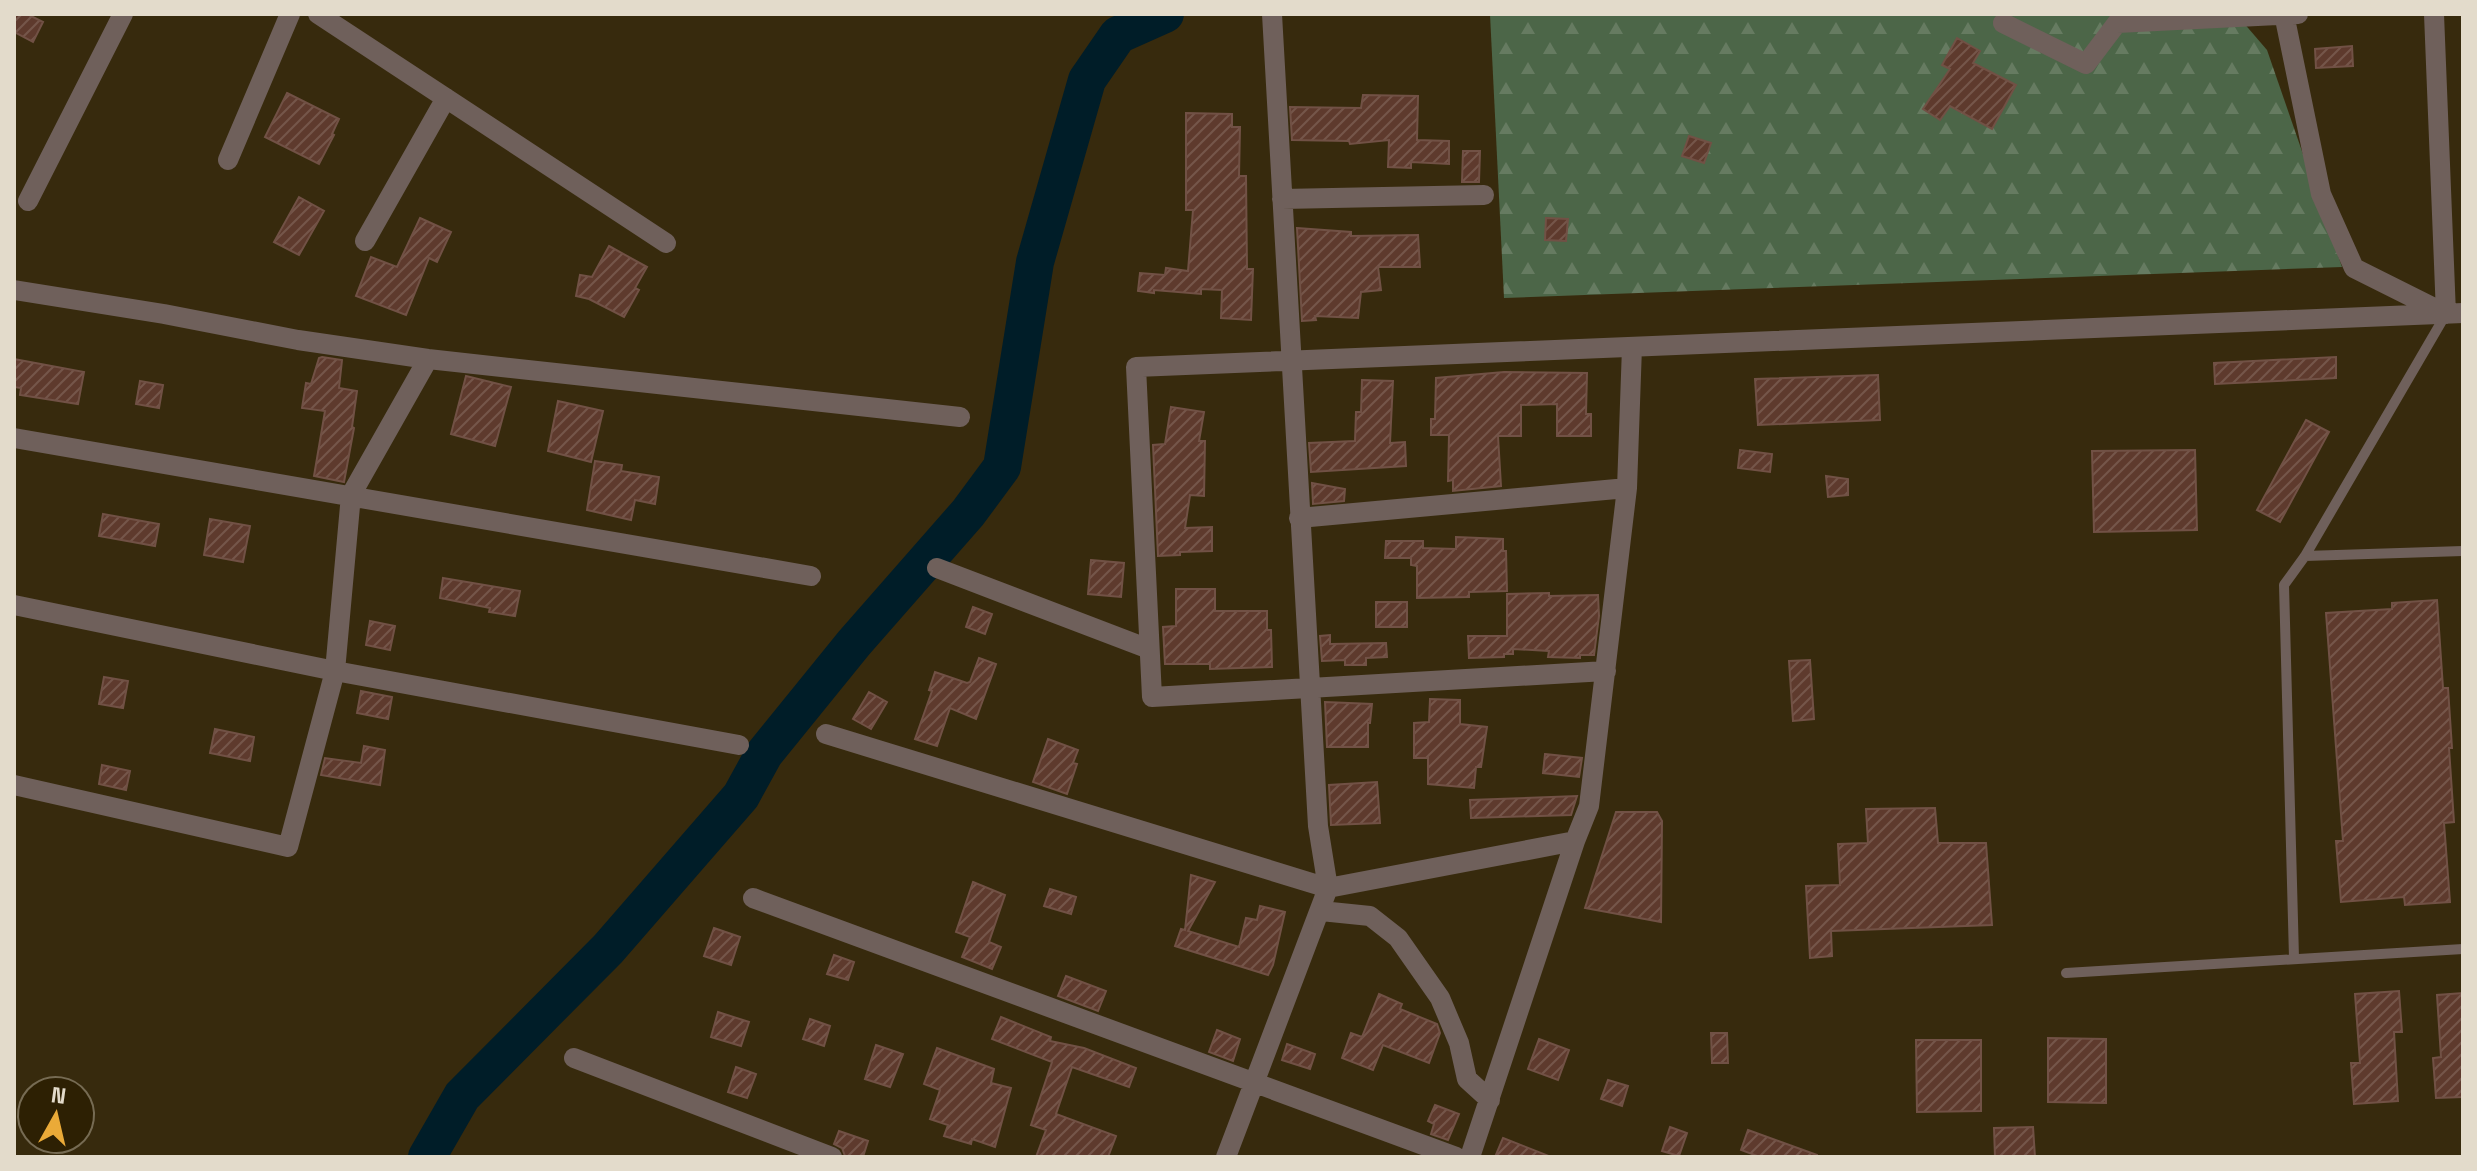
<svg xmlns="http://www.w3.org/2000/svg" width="2477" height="1171" font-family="'Space Grotesk',sans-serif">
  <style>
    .forest { fill: url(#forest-firs) }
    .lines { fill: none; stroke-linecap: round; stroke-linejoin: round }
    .river { stroke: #001d28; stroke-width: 38 }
    .building { fill: url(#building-hatch); stroke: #715145; stroke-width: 2 }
    .service { stroke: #6f605b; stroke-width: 10 }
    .minor { stroke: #6f605b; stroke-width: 20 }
  </style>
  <defs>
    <pattern id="forest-firs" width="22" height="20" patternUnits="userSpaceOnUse" patternTransform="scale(2)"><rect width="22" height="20" fill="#4c6648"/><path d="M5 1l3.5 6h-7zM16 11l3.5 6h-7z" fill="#667b61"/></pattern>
    <pattern id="building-hatch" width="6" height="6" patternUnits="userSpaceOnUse" patternTransform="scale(2)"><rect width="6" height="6" fill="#5e3a2d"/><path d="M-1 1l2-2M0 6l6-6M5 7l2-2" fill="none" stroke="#75564a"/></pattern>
  </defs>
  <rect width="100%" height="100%" fill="#372a0d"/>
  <path class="forest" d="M1490 14H2236L2267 50 2342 267 1504 298Z"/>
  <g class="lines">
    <path class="river" d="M427 1157 462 1096 608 949 741 796 764 754 854 643 968 513 1002 467 1035 262 1087 80 1118 35 1165 14"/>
  </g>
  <path class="building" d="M14 14H27L43 22 33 42 14 32Z
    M1957 38 1980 51 1973 63 2016 85 1992 129 1950 106 1940 120 1923 109 1950 69 1942 65Z
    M2352 46 2353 66 2316 68 2315 49Z
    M287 93 339 119 332 134 334 135 319 164 265 137Z
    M1363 95 1418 96 1417 140 1449 141V164L1411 162V168L1388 167 1389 140 1350 144 1349 141 1292 140 1290 107 1361 108Z
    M1186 113 1232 114V127H1240L1239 176H1246L1247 269H1253L1251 320 1221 318 1222 290 1201 289V294L1154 290V293L1138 291 1140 273 1165 275 1166 268 1188 271 1193 210H1186Z
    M1689 136 1711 143 1704 163 1682 156Z
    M1463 151H1480L1479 182H1462Z
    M299 197 324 211 299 255 274 242Z
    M420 218 451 232 437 262 429 258 406 315 356 296 371 257 397 267Z
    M1546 218 1568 219 1566 241 1545 240Z
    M1297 228 1351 232V236L1418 235 1420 267H1378L1381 290 1361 292 1358 318 1315 316 1316 320 1302 321Z
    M609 246 647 267 635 288 639 290 624 317 589 299 576 296 580 275 592 277Z
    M322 357 342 360 339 388 357 391 352 427 354 428 344 482 314 476 325 411 302 408 306 383 311 384 319 358Z
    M2336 357V378L2215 384 2214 363Z
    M14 359 84 372 78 404 20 395 21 388 14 387Z
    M1504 372 1587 373 1586 414H1591V436H1557V404L1521 405V436H1498L1501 486 1453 491V480L1448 481 1449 435H1431V419H1435L1436 378Z
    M1878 375 1880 420 1758 425 1755 379Z
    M466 376 511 387 495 446 451 434Z
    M1362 380 1393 381 1390 443 1405 442 1406 466 1311 472 1309 443 1355 441 1356 412H1361Z
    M140 381 163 385 159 408 136 404Z
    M558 401 603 411 591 462 548 451Z
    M1171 407 1204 412 1199 441H1205L1204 496 1190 495 1185 528 1212 527V551L1180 552V555L1158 556 1153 445 1165 444Z
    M2306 420 2329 432 2280 522 2257 510Z
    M1740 450 1772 454 1770 472 1738 468Z
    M2195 450 2197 530 2094 532 2092 451Z
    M595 461 622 465 621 471 659 477 655 504 635 500 631 520 587 510Z
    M1826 476 1848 479V495L1828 497Z
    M1312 483 1345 489 1344 501 1313 504Z
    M103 514 159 524 155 546 99 536Z
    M210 519 250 526 243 562 204 555Z
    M1456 537 1503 539V551H1506L1507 591 1469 592V597L1417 598V566L1411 565V558H1385L1386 541H1423V548L1456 549Z
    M1091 560 1124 563 1121 597 1088 594Z
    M443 578 520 591 515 616 489 612 490 608 440 598Z
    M1176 589H1215V611H1267V630H1271L1272 667 1210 669V664H1165L1163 627 1176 626Z
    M1549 593V596L1598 595 1599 616 1594 655H1580V658L1548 657 1549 651 1513 649V654H1504V657L1469 658 1468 636H1507V594Z
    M2437 600 2443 688H2448L2452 748H2449L2454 822 2444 823 2450 902 2405 905 2404 897 2341 902 2336 841H2343L2326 613 2392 609V603Z
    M1376 602H1407V627H1376Z
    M973 607 992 614 985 634 966 627Z
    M370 621 395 626 390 650 366 645Z
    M1330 635V644L1386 643 1387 657 1366 658V665H1345V660L1322 661 1320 636Z
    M979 658 996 664 976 719 950 708 937 746 915 739 932 691 929 690 935 672 967 683 970 682Z
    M1810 660 1814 719 1793 721 1789 661Z
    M104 677 128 681 123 708 99 704Z
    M361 691 392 697 388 719 357 713Z
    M869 692 887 702 871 729 853 719Z
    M1430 699 1460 700V724L1487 727 1481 767H1476L1474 788 1428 784V758H1414V723L1429 722Z
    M1325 702 1372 704 1370 723H1368V747H1327Z
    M215 729 254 737 250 761 210 753Z
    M1048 739 1078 750 1073 763 1077 764 1067 794 1033 782Z
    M364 746 385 750 380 785 321 775 325 758 361 763Z
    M1545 754 1582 758 1579 777 1543 773Z
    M102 765 130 771 126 790 99 784Z
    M1377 782 1380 823 1331 825 1329 785Z
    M1577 796 1571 815 1471 818 1470 800Z
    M1935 808 1938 843H1986L1992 925 1831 931 1832 956 1810 958 1806 886 1840 885 1838 844 1868 843 1866 809Z
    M1616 812H1657L1662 821 1661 922 1585 908Z
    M1191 875 1215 882 1188 931 1239 947 1246 918 1257 920 1260 906 1285 912 1273 965 1268 975 1175 946 1181 929 1185 930Z
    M973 882 1005 895 989 942 1001 947 992 969 962 957 970 937 956 932Z
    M1050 889 1076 897 1071 914 1044 906Z
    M714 928 740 937 731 965 704 956Z
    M834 955 854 962 848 980 827 974Z
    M1066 976 1106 991 1098 1011 1058 996Z
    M2399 991 2402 1032H2394L2398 1101 2354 1104 2351 1063H2360L2355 994Z
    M2463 993V1097L2436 1098 2433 1058 2441 1057 2437 995Z
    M1379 994 1402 1004 1400 1009 1437 1024 1440 1033 1429 1063 1383 1045 1373 1070 1342 1058 1351 1033 1362 1037Z
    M718 1012 749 1022 741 1046 711 1037Z
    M1001 1017 1051 1037 1050 1041 1084 1048 1136 1068 1129 1087 1072 1067 1056 1114 1116 1136 1108 1157H1036L1046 1130 1031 1125 1052 1062 992 1039Z
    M810 1019 830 1026 824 1046 803 1039Z
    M1217 1030 1240 1039 1233 1061 1209 1052Z
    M1711 1033H1727L1728 1063H1712Z
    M2048 1038 2106 1039V1103L2048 1102Z
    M1539 1039 1569 1050 1558 1080 1528 1069Z
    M1916 1040H1981V1111L1917 1112Z
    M1287 1044 1315 1054 1310 1069 1282 1060Z
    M876 1045 903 1054 890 1087 865 1079Z
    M937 1048 994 1069 991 1083 1011 1088 995 1147 972 1139 971 1144 944 1136 948 1125 930 1119 940 1090 924 1084Z
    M736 1067 756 1074 747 1098 728 1092Z
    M1608 1080 1628 1086 1622 1106 1601 1099Z
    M1435 1105 1459 1114 1448 1140 1431 1134 1434 1124 1428 1121Z
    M1670 1127 1687 1133 1679 1156 1662 1151Z
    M2033 1127 2035 1157H1995L1994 1128Z
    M1748 1130 1817 1155V1157H1760L1741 1150Z
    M839 1131 868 1141 863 1157 845 1156 842 1148 834 1144Z
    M1503 1138 1549 1156 1548 1157H1495Z"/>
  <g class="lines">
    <path class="service" d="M2305 556 2463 551
      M2294 958 2284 585 2305 556 2446 314
      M2066 973 2463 949"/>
    <path class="minor" d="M318 14 666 243
      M2284 14 2321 194 2354 268 2446 314 2434 14
      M2003 23 2086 64 2117 23 2298 14
      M228 160 290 14
      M1282 199 1484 195
      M28 201 123 14
      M365 241 446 98
      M14 290 164 314 298 340 428 359 960 417
      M14 438 811 576
      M1299 518 1627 488
      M937 568 1149 649
      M14 605 335 671 739 745
      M1606 671 1152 697 1136 367 2463 313
      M826 734 1328 888 1575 841
      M14 785 288 847 335 671 351 495 428 359
      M753 898 1456 1157
      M1321 911 1370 916 1398 938 1440 998 1459 1043 1467 1079 1490 1100
      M574 1058 832 1157
      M1226 1157 1328 888 1318 826 1272 14
      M1470 1157 1575 841 1589 806 1627 488 1632 347"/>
  </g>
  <rect width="2477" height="1171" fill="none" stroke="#e3dbcb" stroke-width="32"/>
  <g transform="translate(56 1115) rotate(8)"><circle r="38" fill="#2d2003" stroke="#766b53" stroke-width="2"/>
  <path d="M0-6L14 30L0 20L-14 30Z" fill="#eaaa38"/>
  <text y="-12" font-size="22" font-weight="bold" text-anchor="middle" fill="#e3dbcb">N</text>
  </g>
</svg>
